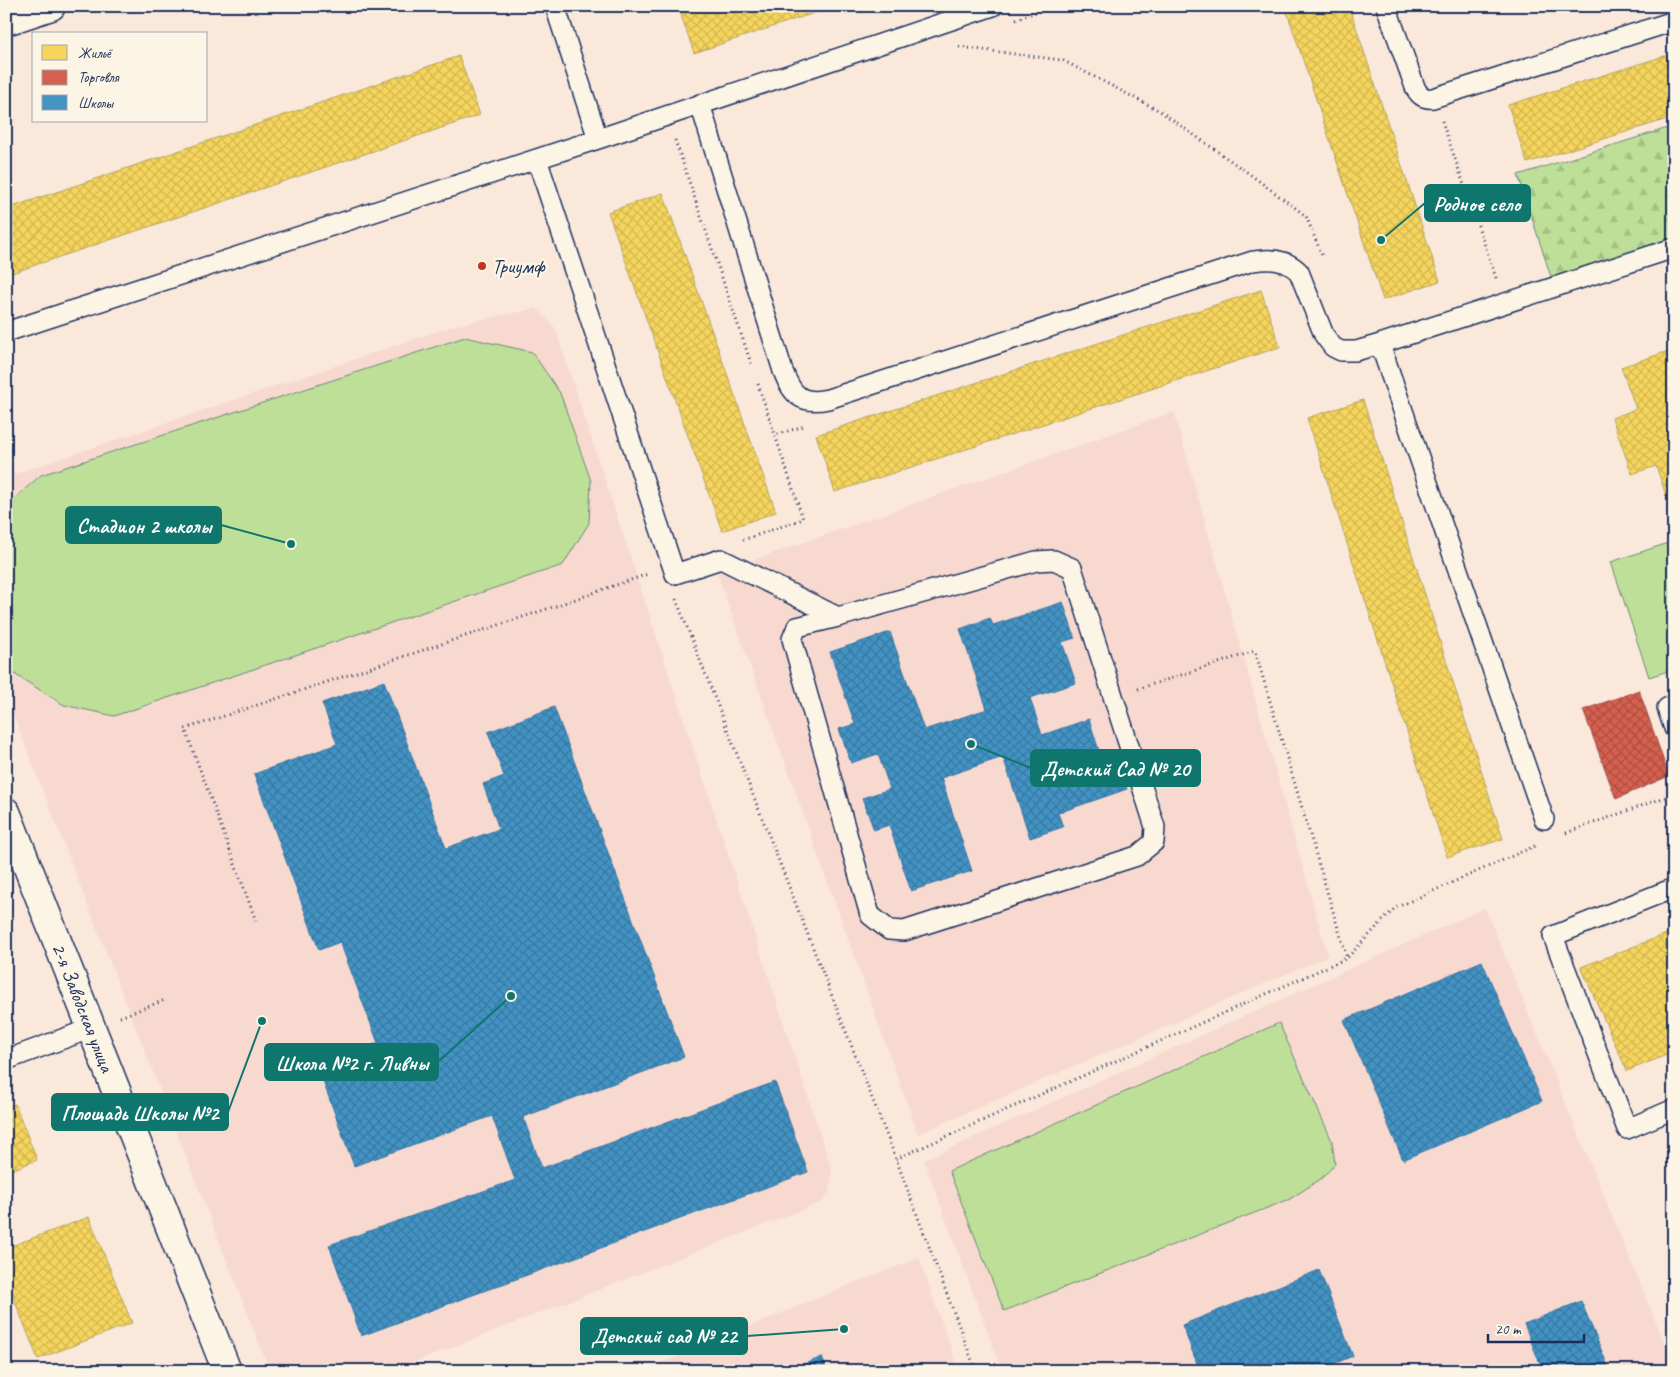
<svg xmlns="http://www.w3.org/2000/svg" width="1680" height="1377" font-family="Caveat,sans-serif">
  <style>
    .built { fill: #f7d9cf }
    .green { fill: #bedf98; stroke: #6c877b }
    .forest { fill: url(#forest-firs); stroke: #6c877b }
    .homes { fill: url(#homes-cross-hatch); stroke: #b4a35d }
    .shops { fill: url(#shops-cross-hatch); stroke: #9e5152 }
    .schools { fill: url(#schools-cross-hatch); stroke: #3775a5 }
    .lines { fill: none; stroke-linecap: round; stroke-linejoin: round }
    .lane-casing { stroke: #1b2f5e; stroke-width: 22 }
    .street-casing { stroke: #1b2f5e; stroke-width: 31 }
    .secondary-casing { stroke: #1b2f5e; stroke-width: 31 }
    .path { stroke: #1b2f5e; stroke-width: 3; stroke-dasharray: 1 4; stroke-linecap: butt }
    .lane { stroke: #fcf5e5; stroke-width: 19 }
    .street { stroke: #fcf5e5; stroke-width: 28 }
    .secondary { stroke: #fcf5e5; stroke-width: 28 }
    .poi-dot { fill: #c8321e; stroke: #fcf5e5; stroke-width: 2 }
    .labels { text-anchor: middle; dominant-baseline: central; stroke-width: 5; stroke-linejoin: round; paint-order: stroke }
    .poi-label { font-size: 20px; fill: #1b2f5e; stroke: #fcf5e5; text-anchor: start }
    .street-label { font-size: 20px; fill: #1b2f5e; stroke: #fcf5e5 }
    .leader { fill: none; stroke: #0f766e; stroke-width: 2 }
    .callout-dot { fill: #0f766e; stroke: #fcf5e5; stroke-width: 2 }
    .callout { fill: #0f766e; stroke: #0f766e; stroke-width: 2 }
    .callout-label { font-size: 21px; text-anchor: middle; font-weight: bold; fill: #fff }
  </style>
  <defs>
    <pattern id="forest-firs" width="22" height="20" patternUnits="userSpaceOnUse" patternTransform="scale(1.25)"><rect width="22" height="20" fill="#bedf98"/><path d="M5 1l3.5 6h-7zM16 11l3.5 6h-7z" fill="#a3c085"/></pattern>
    <pattern id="homes-cross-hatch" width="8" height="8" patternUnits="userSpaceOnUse" patternTransform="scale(1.25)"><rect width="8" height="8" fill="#f6d55c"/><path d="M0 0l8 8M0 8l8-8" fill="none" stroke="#d2b752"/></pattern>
    <pattern id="shops-cross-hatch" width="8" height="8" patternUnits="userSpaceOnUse" patternTransform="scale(1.25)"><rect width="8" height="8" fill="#d6604d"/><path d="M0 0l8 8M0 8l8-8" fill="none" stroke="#ad5043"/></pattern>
    <pattern id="schools-cross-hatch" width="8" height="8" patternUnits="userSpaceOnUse" patternTransform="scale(1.25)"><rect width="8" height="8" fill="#4393c3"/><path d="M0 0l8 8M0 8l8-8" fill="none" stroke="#3778a2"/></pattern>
  </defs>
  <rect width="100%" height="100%" fill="#fae8db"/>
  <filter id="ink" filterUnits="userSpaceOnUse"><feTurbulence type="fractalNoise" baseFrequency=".02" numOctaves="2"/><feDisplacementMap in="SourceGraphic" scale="10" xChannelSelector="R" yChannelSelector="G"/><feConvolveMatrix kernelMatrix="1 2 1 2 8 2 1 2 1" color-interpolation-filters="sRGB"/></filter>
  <g filter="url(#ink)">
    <path class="built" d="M537 308 555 328 832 1170 830 1190 822 1202 392 1371H270L6 696V477L453 326Z
      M1174 412 1328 956 918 1134 717 573Z
      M1485 908 1674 1366V1371H1002L924 1160Z
      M919 1258 959 1371H643L844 1287Z"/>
    <path class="green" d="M465 337 532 352 560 393 591 481 589 523 563 565 114 716 64 705 8 670 6 666V506L41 475Z
      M1674 541V669L1649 677 1611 562Z
      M1279 1023 1332 1141 1335 1164 1322 1178 1290 1199 1004 1311 949 1171Z"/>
    <path class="forest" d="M1674 126V241L1552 280 1518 175Z"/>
    <path class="homes" d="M678 6H835L694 53Z
      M1285 6H1349L1440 281 1383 300Z
      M1674 53V117L1527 163 1508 105Z
      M459 56 480 115 6 275V209Z
      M663 193 776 512 722 531 608 212Z
      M1261 290 1280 347 835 492 816 435Z
      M1674 349V502L1669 504 1656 466 1632 474 1612 418 1636 409 1621 367Z
      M1363 400 1503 839 1447 857 1307 418Z
      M1674 931V1052L1627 1071 1581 967Z
      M15 1104 37 1160 6 1172V1107Z
      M89 1217 132 1323 38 1359 6 1279V1248Z"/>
    <path class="shops" d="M1639 690 1669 776 1616 799 1583 710Z"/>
    <path class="schools" d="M1063 602 1075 638 1062 642 1076 683 1030 698 1042 735 1089 719 1101 757 1114 753 1127 789 1058 813 1063 827 1030 838 1003 757 941 778 972 871 911 891 889 825 874 830 862 798 890 789 878 754 851 763 839 729 855 724 830 652 890 632 924 730 987 709 960 629 990 618 993 625Z
      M384 681 446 848 499 829 483 784 504 776 488 732 554 707 684 1057 523 1117 542 1168 775 1082 808 1172 361 1336 329 1245 515 1180 492 1116 354 1166 317 1065 378 1043 340 942 319 950 254 774 337 744 322 703Z
      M1482 961 1542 1101 1403 1160 1344 1020Z
      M1319 1270 1353 1356 1316 1371H1200L1182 1325Z
      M1581 1301 1610 1371H1543L1524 1324Z
      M822 1357 827 1371H787Z"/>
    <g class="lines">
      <defs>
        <path id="lane" d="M1386 6 1415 87C1419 96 1424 99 1433 98L1674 21
          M700 104 783 371C792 395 801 405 828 399L1253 261C1270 258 1287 259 1299 272L1324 335 1333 347 1341 351H1356L1380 344
          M598 139 993 6
          M537 159 675 574 721 559 838 617 1036 561 1054 560 1072 568 1155 827 1154 842 1137 856 904 931 889 930 870 915 792 639 797 627 838 617
          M6 332 598 139 555 6
          M1674 704 1667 708 1674 728
          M1544 819 1380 344 1674 248
          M1674 888 1553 936 1627 1129 1674 1109
          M6 1060 92 1028"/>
        <g id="street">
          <path id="s1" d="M6 812 227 1371"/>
        </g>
        <path id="secondary" d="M6 21 51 6"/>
      </defs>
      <use href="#lane" class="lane-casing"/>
      <use href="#street" class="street-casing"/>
      <use href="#secondary" class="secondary-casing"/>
      <path class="path" d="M1016 19 1054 6
        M959 47 1062 60 1160 111 1251 175 1306 216 1323 258
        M1442 121 1496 278
        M675 140 752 366
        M758 384 775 435
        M743 540 803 519 775 435 804 426
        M676 599 896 1159 976 1371
        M1138 689 1255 651 1347 958
        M1566 833 1674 794
        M256 921 185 729 544 610 648 574
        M120 1017 165 1000
        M896 1159 1347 958 1395 908 1537 845"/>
      <use href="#lane" class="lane"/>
      <use href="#street" class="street"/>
      <use href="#secondary" class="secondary"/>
    </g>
  </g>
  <circle class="poi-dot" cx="482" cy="266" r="5"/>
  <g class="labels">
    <g class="poi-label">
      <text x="492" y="266">Триумф</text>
    </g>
    <g class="street-label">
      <text stroke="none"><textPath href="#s1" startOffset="210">2-я Заводская улица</textPath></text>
    </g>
  </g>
  <path class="leader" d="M1381 240L1425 203M291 544L221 525M971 744L1031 768M511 996L438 1062M262 1021L228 1112M844 1329L747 1336"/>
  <g class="callout-dot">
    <circle cx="1381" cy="240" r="5"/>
    <circle cx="291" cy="544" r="5"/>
    <circle cx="971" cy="744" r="5"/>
    <circle cx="511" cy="996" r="5"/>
    <circle cx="262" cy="1021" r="5"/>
    <circle cx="844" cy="1329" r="5"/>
  </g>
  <g class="callout">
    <rect x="1425" y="185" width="105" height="36" rx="5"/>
    <rect x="66" y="507" width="155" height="36" rx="5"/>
    <rect x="1031" y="750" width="169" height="36" rx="5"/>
    <rect x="265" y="1044" width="173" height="36" rx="5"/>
    <rect x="52" y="1094" width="176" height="36" rx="5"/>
    <rect x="581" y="1318" width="166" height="36" rx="5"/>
  </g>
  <g class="callout-label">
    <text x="1477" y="211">Родное село</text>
    <text x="144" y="533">Стадион 2 школы</text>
    <text x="1115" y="776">Детский Сад № 20</text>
    <text x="352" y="1070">Школа №2 г. Ливны</text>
    <text x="140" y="1120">Площадь Школы №2</text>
    <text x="664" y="1343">Детский сад № 22</text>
  </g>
  <rect width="1680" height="1377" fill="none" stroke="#fcf5e5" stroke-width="25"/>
  <rect x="12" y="12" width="1655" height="1352" fill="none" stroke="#1b2f5e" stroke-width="2" filter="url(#ink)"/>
  <rect x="32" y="32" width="175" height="90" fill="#fcf5e5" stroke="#a2a6af"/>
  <rect x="42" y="45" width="25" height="15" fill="#f6d55c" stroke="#a2a6af"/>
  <text x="78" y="58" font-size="15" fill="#1b2f5e">Жильё</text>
  <rect x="42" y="70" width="25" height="15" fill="#d6604d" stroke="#a2a6af"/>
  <text x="78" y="82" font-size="15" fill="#1b2f5e">Торговля</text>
  <rect x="42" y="95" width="25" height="15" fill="#4393c3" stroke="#a2a6af"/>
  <text x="78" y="108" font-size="15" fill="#1b2f5e">Школы</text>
  <path d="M1488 1334v8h96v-8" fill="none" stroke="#1b2f5e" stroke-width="2.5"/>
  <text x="1495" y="1334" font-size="15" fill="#1b2f5e" stroke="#fcf5e5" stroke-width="4" paint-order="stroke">20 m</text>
</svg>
